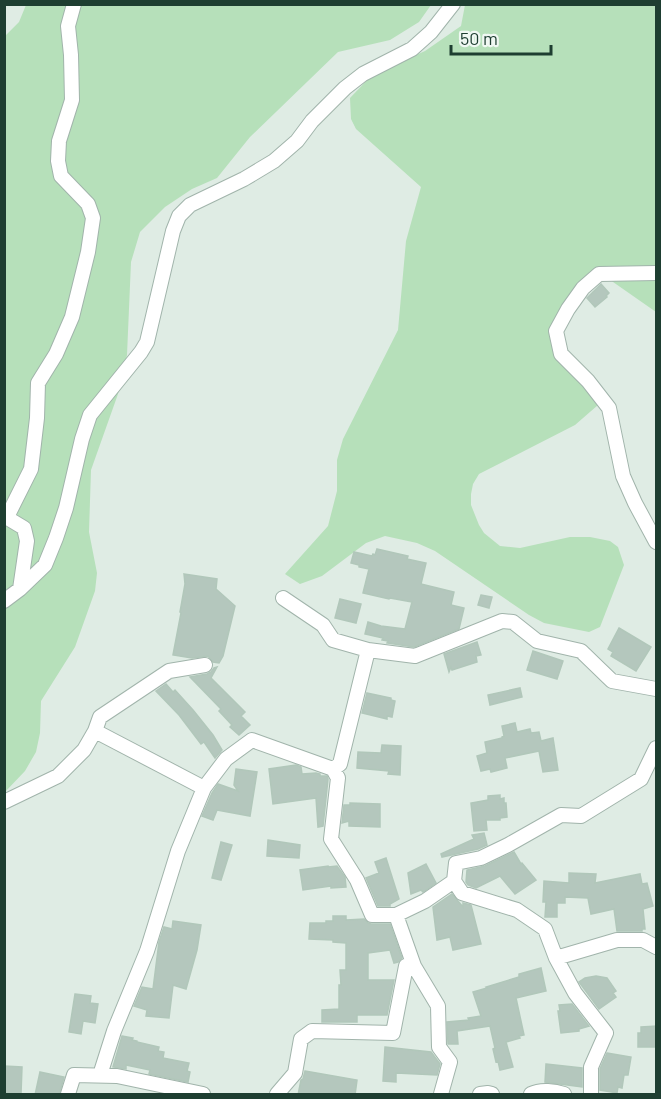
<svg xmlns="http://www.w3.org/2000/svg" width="661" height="1099" font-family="Barlow,sans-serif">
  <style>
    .green { fill: #b6e0ba }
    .building { fill: #b4c7bd; stroke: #b1c7ba; stroke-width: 1.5 }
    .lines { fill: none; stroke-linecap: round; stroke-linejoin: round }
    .street-casing { stroke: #a1b4ab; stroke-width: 16 }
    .street { stroke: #fff; stroke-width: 14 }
  </style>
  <rect width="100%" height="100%" fill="#dfece4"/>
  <path class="green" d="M26 5H431L419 22 390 40 338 52 250 137 217 178 192 189 165 207 140 232 131 262 127 355 118 394 91 470 89 532 97 573 95 591 75 647 41 701 40 733 36 752 25 771 5 792V36L19 22Z
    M465 5H656V312L603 275 553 326 558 347 600 395 598 405 575 425 479 474 473 484 471 494V505L479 525 484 533 500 546 520 548 570 537H590L610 541 618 547 624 565 600 627 589 632 544 623 529 615 435 551 417 543 385 536 366 543 322 576 300 584 285 574 328 526 337 491V460L343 439 398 330 406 241 421 187 356 129 351 119 350 98 373 74 425 51 461 26Z"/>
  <path class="building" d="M601 284 609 293 606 296 607 297 595 307 587 298Z
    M377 549 408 556 407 559 426 563 421 584 454 592 451 605 464 608 459 629 414 647 387 643 388 641 382 640 383 638 365 634 368 622 381 626 405 629 412 602 390 598 389 599 363 593 369 569 359 567V565L351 563 354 552 372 556 373 554 375 555Z
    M184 574 217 579 216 589 235 606 223 656 219 663 213 662 208 656 192 658 173 655 181 613 180 612 185 584Z
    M481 595 492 597 489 608 478 605Z
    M340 599 361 604 356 623 335 618Z
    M619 628 651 647 636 671 611 656 613 652 608 649Z
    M477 642 481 655 476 656 477 662 452 670 451 667 449 672 444 654Z
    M533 651 563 661 557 679 527 670Z
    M217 667 211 678 245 712 241 716 250 725 239 735 230 727 232 725 219 711 221 709 190 677 207 674 211 672 214 668Z
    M166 684 173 692 175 690 193 710 213 735 222 750 215 758 204 742 201 744 179 715 156 691Z
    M520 688 522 697 490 705 488 695Z
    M367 693 391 698V700L395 701 392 717 387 716V719L362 713Z
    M515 723 517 732 530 729 531 733 539 732 541 741 553 738 558 770 543 772 539 751 505 758 507 768 491 772 490 769 481 771 477 756 487 753 485 742 502 738V737L504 736 502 726Z
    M382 745 401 746 400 775 388 774 389 771 357 768 358 752 381 753Z
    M296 765 301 767 302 774 316 773 320 774V776H327L328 779 323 826 318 827 316 798 273 804 269 769Z
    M236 769 257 772 250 816 217 810 213 820 202 816 212 793 218 784 238 791 234 785Z
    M500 795V799L504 798V803H506L507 817 500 818V820H486L487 830 474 831 471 803 488 800V796Z
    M350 803 380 804V827L349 826V821L342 823 344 805H350Z
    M484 833 487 845 478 849 442 857 441 854 474 839 472 835Z
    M268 840 300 845 299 858 267 856Z
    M221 842 232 845 221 880 212 878Z
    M514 852 521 864 522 863 536 880 515 894 500 876 476 888 468 885 466 882 467 870 485 866Z
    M386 858 399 899 390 904V906H378L366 878 379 873 375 862Z
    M426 864 436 883 423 892 421 890 411 894 408 873Z
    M328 866V867L337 866 345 877 346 887 331 888V886L303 890 300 870Z
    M569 873 596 874 595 883 640 874 642 884 647 883 653 906 643 909 645 929H642V931H617L614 909 591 914 588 898 565 897V903H557V917H545L546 902H543L544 881 569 883Z
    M452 894 463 907V903L471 905 481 944 453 950 450 937 437 940 433 907Z
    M333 916H346V920L364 919 368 923 371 924H390L402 958 398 962 394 963 390 950 368 953V980H394L387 1015H357V1022H322V1010L339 1009V985H341L340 970H346V943L333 942V940L309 939 310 923H326V921H333Z
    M173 921 201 925 197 950 186 989 173 985 169 1018 146 1016 147 1010 134 1006 142 987 153 989 159 942 164 927 172 929Z
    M541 968 546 991 516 998 524 1035 519 1036 520 1038 506 1042 513 1067 500 1070 498 1061 496 1062 493 1049 495 1048 490 1026 457 1031 458 1044H448L447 1022 469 1020 468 1018 481 1016 473 992 487 988 486 987 519 977V974Z
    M596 976 607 978 616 991 613 993 616 997 599 1009 579 982 585 978Z
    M75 994 91 996 90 1003 98 1004 95 1023 83 1021 81 1034 69 1032Z
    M572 1004 589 1026 579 1029V1031L561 1033 558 1011H560L559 1005Z
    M657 1026V1047H638V1033H641V1027Z
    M122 1036 133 1038 132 1040 137 1041V1042L159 1047 158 1051 164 1052 163 1058 189 1063 187 1071 190 1072 188 1082 149 1074 150 1070 126 1065V1069L113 1067Z
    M385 1047 431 1052 440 1064 437 1075 396 1073V1082L383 1081Z
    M607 1053 631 1057 628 1075H624L622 1088 618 1087 617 1093 600 1090V1069Z
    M546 1064 582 1068V1087L545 1082Z
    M4 1066 22 1067 21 1094 4 1093Z
    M305 1071 357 1080 355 1095H298L301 1080 303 1079Z
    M40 1072 64 1077 59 1095H35Z"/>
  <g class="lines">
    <defs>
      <path id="street" d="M656 273 599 274 583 288 568 309 556 331 561 354 588 381 609 408 623 476 635 503 656 542
        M20 589 27 541 24 528 9 519 8 515 31 469 37 418 38 383 56 354 72 317 88 252 93 218 88 204 61 176 58 161 59 141 72 100 71 55 68 26 74 4
        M283 598 323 625 333 640 368 650
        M4 601 20 589 45 565 56 538 66 508 82 439 90 415 141 352 147 342 173 231 179 216 190 205 244 179 274 161 297 141 312 121 345 88 363 74 412 49 431 32 453 4
        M95 731 204 788
        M333 769 338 778 331 839 357 880 372 915H396L414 966 438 1006 439 1047 450 1062 441 1094
        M4 802 58 776 84 750 95 731 100 717 169 671 205 665
        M454 881 462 893 517 910 545 929 556 958 575 993 606 1033 591 1067V1094
        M396 915 425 901 454 881 456 863 481 858 508 845 561 815 581 816 641 779 656 748
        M556 958 617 940H643L656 947
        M100 1075 114 1031 147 951 178 851 204 788 226 759 252 740 333 769 340 764 368 650 415 656 502 621 513 622 537 641 581 651 612 681 656 689
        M68 1094 74 1075 117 1076 203 1094
        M277 1094 295 1073 301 1039 312 1031 393 1033 406 966H414
        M480 1094 488 1093 492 1094
        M531 1094C541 1089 555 1091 564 1094"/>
    </defs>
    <use href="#street" class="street-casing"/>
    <use href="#street" class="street"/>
  </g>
  <rect width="661" height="1099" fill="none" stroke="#1e3e31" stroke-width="12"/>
  <path d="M451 45v9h100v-9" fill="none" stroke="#1e3e31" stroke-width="3"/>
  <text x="460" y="45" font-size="18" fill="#1e3e31" stroke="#f0f8f3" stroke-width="4.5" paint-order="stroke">50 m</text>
</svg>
